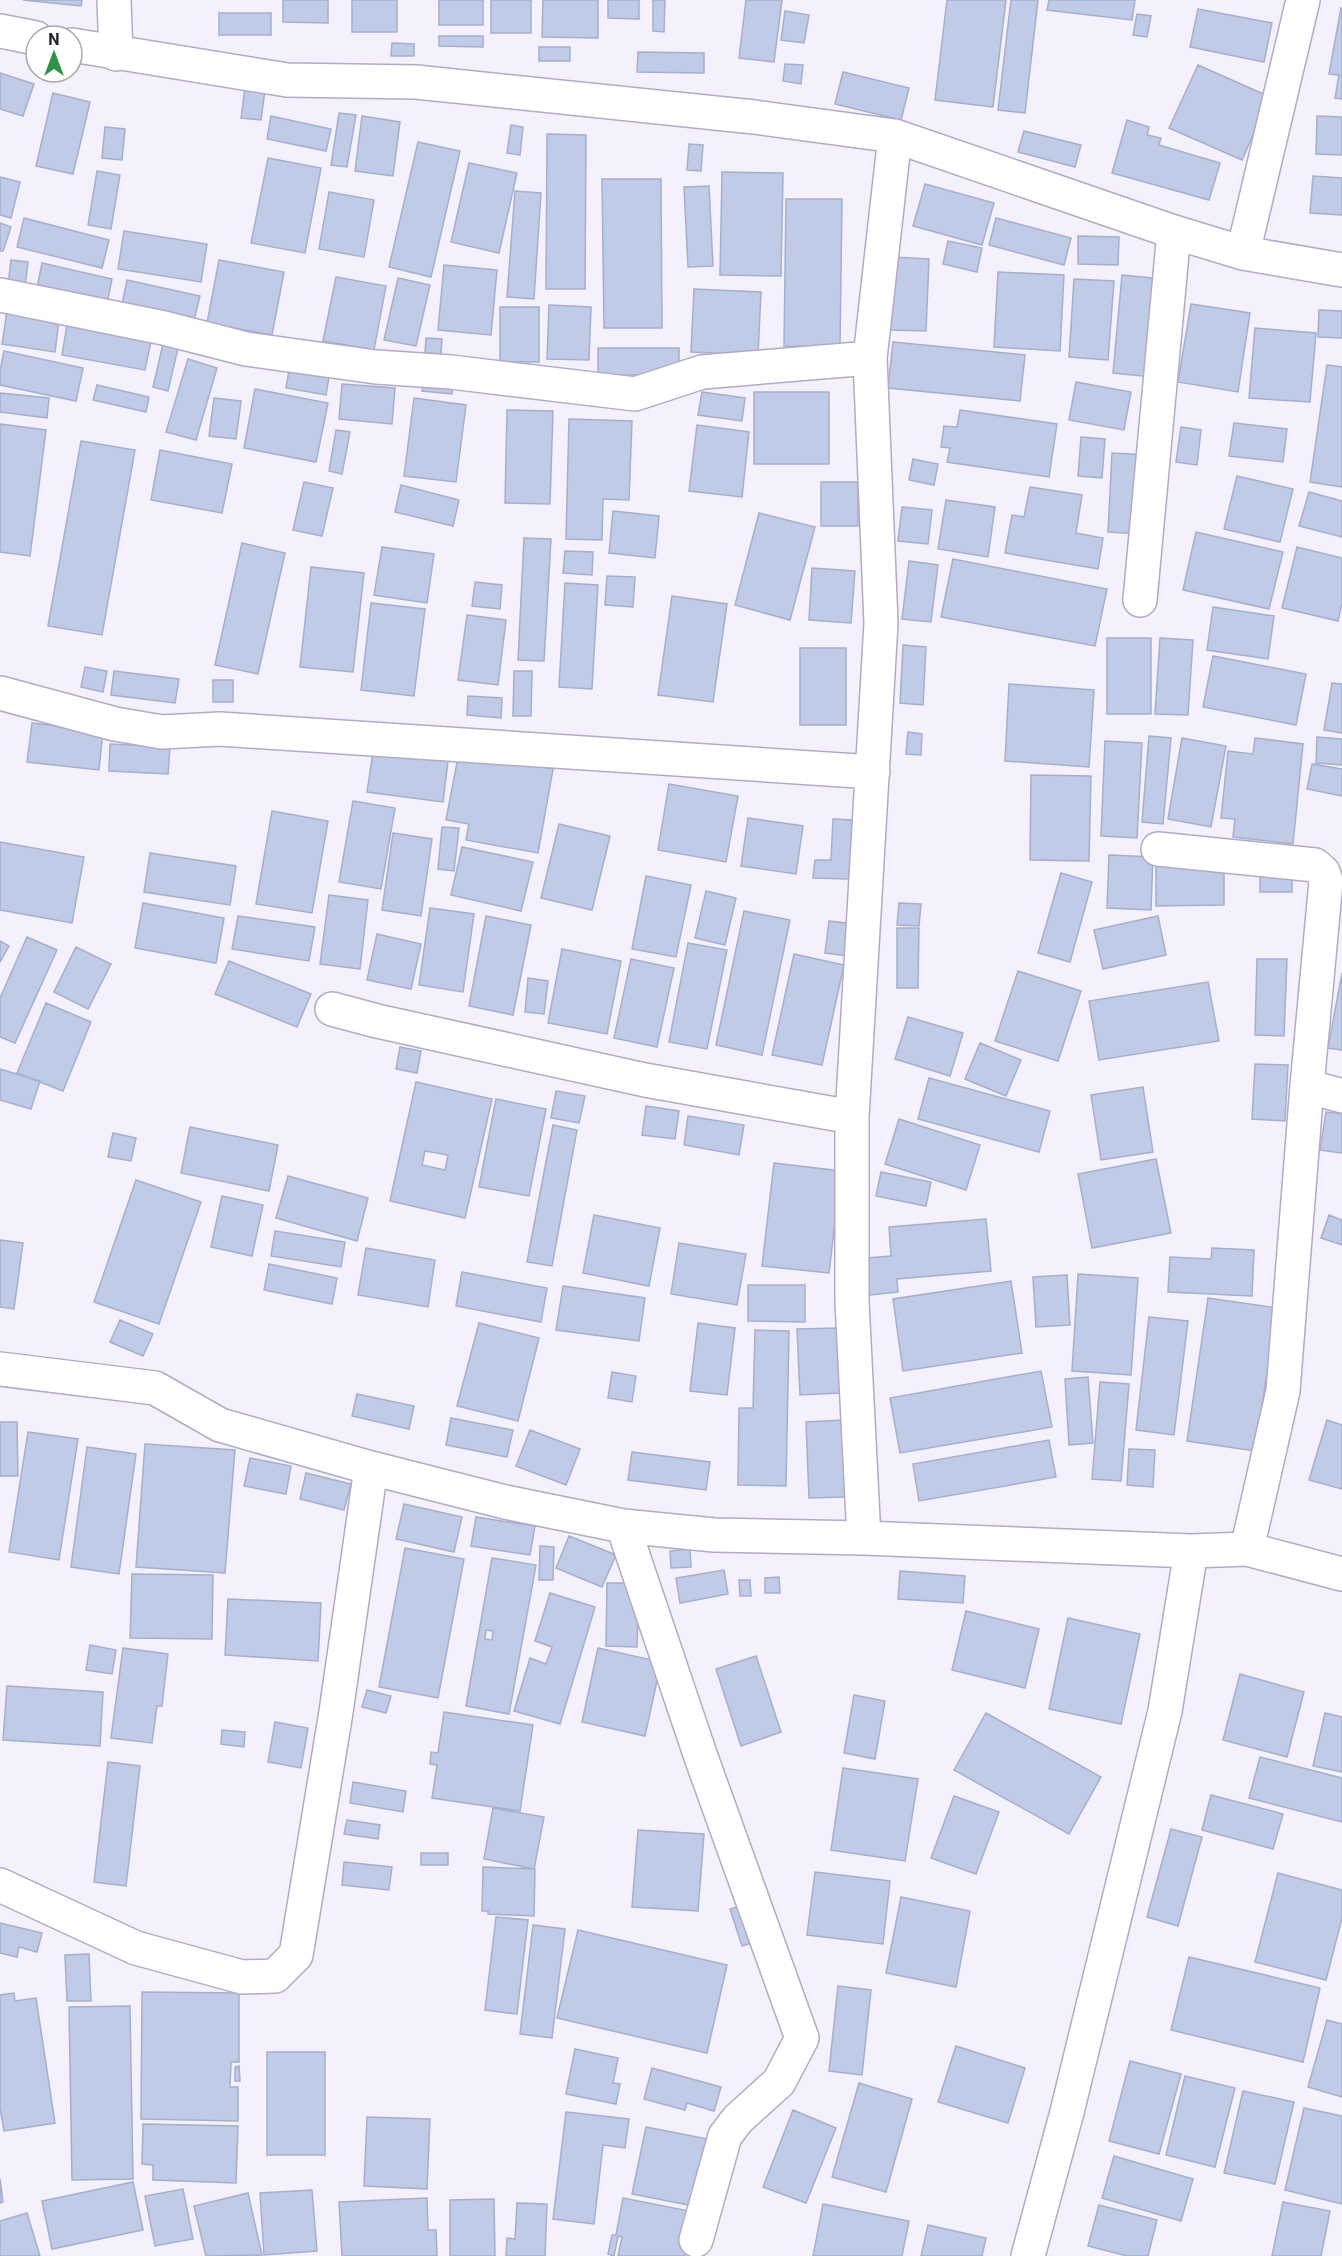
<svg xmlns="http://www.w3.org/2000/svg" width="1342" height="2256" font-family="Roboto,sans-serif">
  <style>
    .building { fill: #c0cbe8; stroke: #a5afcb; stroke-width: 1.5; fill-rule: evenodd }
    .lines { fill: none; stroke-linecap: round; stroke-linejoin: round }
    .minor-casing { stroke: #b3aac7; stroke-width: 36 }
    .minor { stroke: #fff; stroke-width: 33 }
  </style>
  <rect width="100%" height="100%" fill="#f4f0fc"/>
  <path class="building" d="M23 0H82L81 6Z
    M283 0H328V23L283 22Z
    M352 0H397V32H352Z
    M439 0H483V25H439Z
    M491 0H531V33H491Z
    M543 0H598V38L542 37Z
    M608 0H639V19L608 18Z
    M653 0H665L664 32 653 31Z
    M746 0H782L774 62 739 58Z
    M947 0H1006L993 107 935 100Z
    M1011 0H1038L1025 113 998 110Z
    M1049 0H1135L1132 20 1047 10Z
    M1341 8H1342V99L1335 98 1339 75 1329 74Z
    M1198 9 1272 23 1264 62 1190 47Z
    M785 11 809 15 804 43 781 40Z
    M219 13H271V35H219Z
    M1137 14 1151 16 1147 37 1133 35Z
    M439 36H483V47L439 46Z
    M392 43 414 44V56H391Z
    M539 47H570V61H539Z
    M638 52 704 53V73L637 72Z
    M785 64 803 65 801 84 783 81Z
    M1198 65 1270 97 1242 160 1169 128Z
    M843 72 909 88 901 120 835 104Z
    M0 73 34 84 23 116 0 109Z
    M245 87 265 90 261 120 241 118Z
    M53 93 90 102 73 174 36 166Z
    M339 113 356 115 347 167 331 165Z
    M271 116 331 129 326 151 267 139Z
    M362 116 400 122 393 176 355 171Z
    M1317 116 1342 117V155L1316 154Z
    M1127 120 1149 127 1147 135 1161 138 1159 145 1220 163 1209 200 1112 173Z
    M511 125 523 127 520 155 507 153Z
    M105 127 125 129 122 160 102 158Z
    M1024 131 1081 145 1075 167 1018 152Z
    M547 134 586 135 585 289H546Z
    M418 142 460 151 431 277 389 267Z
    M689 144 703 145 701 171 687 170Z
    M268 158 321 168 305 253 251 243Z
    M469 163 517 173 499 253 451 242Z
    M97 171 120 175 111 229 88 225Z
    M722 172 783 173 781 276 720 275Z
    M1313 176 1342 178V215L1310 213Z
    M0 177 20 182 11 218 0 215Z
    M602 179H661L662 328H604Z
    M925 184 994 203 982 245 913 226Z
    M709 186 713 266 688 267 684 187Z
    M515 191 541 193 534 299 507 297Z
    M329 192 374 200 364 257 319 249Z
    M786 199H842L840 347 784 346Z
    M24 218 109 240 102 268 17 247Z
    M996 218 1071 238 1064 265 989 245Z
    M0 223 11 227 3 251H0Z
    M124 231 207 244 201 282 118 269Z
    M1078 236 1119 237 1118 265 1078 264Z
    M948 241 982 248 977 272 943 264Z
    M892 257 929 259 926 331 888 330Z
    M11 260 28 262 25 287 8 285Z
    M219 260 284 272 272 335 207 323Z
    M42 263 112 279 107 303 37 288Z
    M444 265 497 270 491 335 438 330Z
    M998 272 1064 275 1060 351 994 347Z
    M1122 275 1162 279 1153 377 1113 373Z
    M336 277 386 286 374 350 323 341Z
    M398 278 430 285 416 346 384 340Z
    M1074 279 1114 281 1108 360 1069 357Z
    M127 280 200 296 194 320 122 304Z
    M694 289 761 292 758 355 691 352Z
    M1191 304 1250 313 1238 392 1178 382Z
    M549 305 591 307 589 360 547 359Z
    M500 307H539V362H500Z
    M1319 310 1342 311V338L1318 337Z
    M7 311 59 320 55 352 2 344Z
    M67 325 151 341 145 370 62 355Z
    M1255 328 1316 333 1310 402 1249 398Z
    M426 338 442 339 441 354 425 353Z
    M893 342 1025 355 1020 401 888 388Z
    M163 344 178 348 168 391 153 387Z
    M598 348H679V375H598Z
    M4 351 83 368 76 401 0 385V371Z
    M188 359 217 368 196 440 166 432Z
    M1327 365 1342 367V487L1310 482Z
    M289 370 329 377 326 395 286 388Z
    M423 382 453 385 452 394 422 391Z
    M1076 382 1131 392 1124 430 1069 420Z
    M342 384 395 388 392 424 339 419Z
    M97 385 149 397 146 412 93 400Z
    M255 389 328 403 316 462 244 448Z
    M702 392 745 398 742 421 698 415Z
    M754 392H829V464H754Z
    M0 393 49 398 47 418 0 412Z
    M214 398 241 401 236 439 209 436Z
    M414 398 466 405 456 482 404 476Z
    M507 410 553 411 550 504 505 503Z
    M960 410 1057 424 1049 477 947 462 950 448 941 447 944 426 957 427Z
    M569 419 632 421 629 500 603 499 602 540 566 539Z
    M1234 423 1287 429 1283 462 1229 456Z
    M0 424 46 430 30 556 0 552Z
    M697 425 749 432 742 497 689 491Z
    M1181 427 1201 430 1197 465 1176 462Z
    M336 430 350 432 342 474 329 471Z
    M1081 437 1105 439 1102 478 1078 476Z
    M81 441 135 450 102 635 48 626Z
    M160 450 232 464 222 513 151 500Z
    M1112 453 1147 455 1143 534 1108 532Z
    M913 459 938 464 934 485 909 480Z
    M1237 476 1293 489 1280 542 1224 529Z
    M304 482 333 488 322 536 293 530Z
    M821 482H858V526H821Z
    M401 485 459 500 453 526 395 512Z
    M1030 487 1082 495 1076 533 1103 538 1098 569 1005 553 1012 515 1024 517Z
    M1309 492 1342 501V537L1299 526Z
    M946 500 995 507 988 557 938 549Z
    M902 507 932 510 928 544 898 541Z
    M613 511 659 516 655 558 609 553Z
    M759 513 815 527 790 620 735 605Z
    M1196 532 1283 552 1269 609 1183 590Z
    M524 538 551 539 544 661 518 660Z
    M242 543 285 553 258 674 215 665Z
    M382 547 434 554 427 603 374 595Z
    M1297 547 1342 558V603L1338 621 1282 608Z
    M565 551 593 552 592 575 563 573Z
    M953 559 1107 589 1095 646 941 617Z
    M909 561 938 565 931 622 902 619Z
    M311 567 364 573 353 672 300 667Z
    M812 568 855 571 851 623 809 620Z
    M607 576 635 577 633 607 605 605Z
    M475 582 502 585 500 609 472 606Z
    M565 583 598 585 592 689 559 687Z
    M672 596 727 604 713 702 658 695Z
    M371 603 425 609 414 696 361 690Z
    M1213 607 1274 616 1268 659 1207 650Z
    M467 615 506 620 498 685 458 680Z
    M1107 638H1151V714H1107Z
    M1160 638 1193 640 1188 715 1155 714Z
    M903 645 926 647 923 705 900 703Z
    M800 648H846V725H800Z
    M1213 656 1306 674 1296 725 1203 707Z
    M85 667 107 671 103 692 81 687Z
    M114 671 179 679 175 703 111 695Z
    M514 671H532L531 716H513Z
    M213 680H233V702H213Z
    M1332 683 1342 684V733L1324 730Z
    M1009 684 1094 690 1089 767 1005 761Z
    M468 696 502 698 501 718 467 715Z
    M32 723 103 731 99 770 27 762Z
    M908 732 922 734 921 755 906 754Z
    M1149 736 1171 738 1163 824 1142 822Z
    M1317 737 1342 739V765L1316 763Z
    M1182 738 1226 746 1211 827 1168 819Z
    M1255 738 1303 744 1293 844 1233 837 1235 819 1221 818 1228 751 1253 754Z
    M1105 741 1142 743 1137 838 1101 836Z
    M110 744 170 747 168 774 109 771Z
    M373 752 448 761 443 802 367 792Z
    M459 752 553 769 538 853 466 840 469 824 446 820Z
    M1312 764 1342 769V796L1307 789Z
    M1031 775 1091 776 1089 861 1030 860Z
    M669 784 738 796 726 862 658 850Z
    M353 801 395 808 381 889 339 882Z
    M272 811 328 821 312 913 256 904Z
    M748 818 803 826 796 874 741 866Z
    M833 819 852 820 850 879 813 878 815 860H831Z
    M559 824 610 836 592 910 541 898Z
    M442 827 459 828 454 871 438 869Z
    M393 833 432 839 421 916 382 910Z
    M0 842 84 857 72 923 0 910Z
    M462 847 533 862 521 911 451 895Z
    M150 853 236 866 230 905 144 892Z
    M1109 855 1153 857 1151 910 1107 908Z
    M1224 856V905L1156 906V857Z
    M1260 871H1292V892H1260Z
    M1061 873 1092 882 1070 962 1038 953Z
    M646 876 691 885 676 957 632 949Z
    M706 891 736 898 725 945 695 938Z
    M329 895 368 900 360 969 320 964Z
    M143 903 224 918 216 963 135 948Z
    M899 903 921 904 919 926 897 925Z
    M430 908 474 914 463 992 419 985Z
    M744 911 790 920 762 1055 716 1045Z
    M238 916 315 927 309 961 232 949Z
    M486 916 531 925 513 1015 469 1006Z
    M1158 916 1166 955 1103 969 1094 930Z
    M829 921 853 924 849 956 825 953Z
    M897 928H919L918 988H897Z
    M377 934 421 944 411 989 367 980Z
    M27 937 57 950 15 1043 0 1037V998Z
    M0 941 9 946 0 962Z
    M688 943 727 950 707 1049 669 1042Z
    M76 947 111 964 88 1009 54 992Z
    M562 949 621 961 607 1034 548 1023Z
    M794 954 844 965 822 1065 772 1055Z
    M631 959 674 968 657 1047 614 1038Z
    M1257 959H1287L1284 1036 1255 1035Z
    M229 961 311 994 297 1027 215 994Z
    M1018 971 1081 991 1058 1061 995 1041Z
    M1342 973V1050L1328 1048Z
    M528 978 548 981 544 1014 525 1012Z
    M1208 982 1219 1041 1099 1060 1089 1001Z
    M46 1003 91 1022 63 1091 17 1073Z
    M908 1017 963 1033 950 1076 895 1059Z
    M980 1043 1021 1060 1006 1096 965 1079Z
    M400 1047 421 1051 417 1073 396 1069Z
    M1255 1064 1288 1065 1285 1121 1252 1119Z
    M0 1069 40 1081 31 1109 0 1100Z
    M929 1078 1050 1111 1039 1152 918 1119Z
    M416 1082 492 1099 465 1218 390 1201ZM425 1151 448 1155 445 1170 422 1165Z
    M1143 1087 1153 1152 1101 1160 1091 1095Z
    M556 1091 585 1096 579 1123 551 1118Z
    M496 1099 546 1109 529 1196 479 1187Z
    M646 1106 679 1111 675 1139 642 1135Z
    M1326 1112 1342 1114V1153L1320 1150Z
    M688 1116 744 1125 739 1155 684 1145Z
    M899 1119 980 1145 966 1190 885 1164Z
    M553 1125 577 1130 552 1266 527 1262Z
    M190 1127 278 1145 269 1191 181 1173Z
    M113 1133 136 1138 131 1161 108 1157Z
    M1156 1159 1171 1233 1092 1248 1078 1174Z
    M774 1163 841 1171 829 1273 762 1266Z
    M881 1172 931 1182 926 1206 876 1196Z
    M288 1176 368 1198 357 1241 276 1218Z
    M136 1180 201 1202 159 1324 94 1302Z
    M222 1196 263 1205 252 1256 211 1247Z
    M594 1215 660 1228 649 1286 583 1273Z
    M1329 1215 1342 1220V1245L1321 1238Z
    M986 1219 991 1271 897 1279 898 1292 870 1295 867 1258 891 1256 889 1227Z
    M275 1231 345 1242 341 1267 271 1256Z
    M0 1240 23 1243 14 1309 0 1307Z
    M679 1243 746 1254 737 1305 671 1294Z
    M366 1248 435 1260 428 1307 358 1295Z
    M1212 1248 1254 1250 1252 1296 1168 1292 1170 1257 1211 1259Z
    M269 1264 337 1278 332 1304 264 1290Z
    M462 1272 547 1288 541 1322 456 1306Z
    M1078 1274 1138 1278 1131 1375 1072 1371Z
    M1067 1275 1070 1325 1036 1327 1033 1277Z
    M1011 1281 1022 1353 903 1371 893 1299Z
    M748 1285H805V1322L748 1321Z
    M563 1286 645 1298 639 1341 556 1330Z
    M1208 1298 1277 1308 1255 1451 1187 1441Z
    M1149 1317 1188 1321 1174 1435 1136 1430Z
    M120 1320 153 1334 143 1356 110 1342Z
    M479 1323 539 1338 518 1421 457 1406Z
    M698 1323 735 1328 727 1395 690 1391Z
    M839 1328 841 1393 800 1395 797 1329Z
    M755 1330 789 1331 786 1486 738 1485 739 1408H753Z
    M1041 1371 1052 1427 900 1453 890 1398Z
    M612 1372 636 1376 632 1402 608 1398Z
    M1088 1377 1093 1443 1069 1445 1065 1379Z
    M1100 1382 1129 1384 1121 1481 1092 1479Z
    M357 1394 414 1406 409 1429 352 1416Z
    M451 1418 513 1430 507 1457 446 1445Z
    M843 1420 845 1497 809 1498 806 1422Z
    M1327 1420 1342 1425V1489L1309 1480Z
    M0 1422H17L18 1476H0Z
    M530 1430 580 1449 566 1485 516 1466Z
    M28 1432 78 1439 59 1560 9 1552Z
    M1049 1440 1056 1477 919 1501 913 1464Z
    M145 1444 235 1450 225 1573 136 1567Z
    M87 1447 136 1454 119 1574 71 1567Z
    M1129 1449 1155 1450 1153 1487 1127 1485Z
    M632 1452 710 1462 706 1490 628 1480Z
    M250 1458 291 1466 286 1494 244 1486Z
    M306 1473 351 1484 344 1510 300 1499Z
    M404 1504 462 1517 454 1552 396 1539Z
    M476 1517 535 1526 530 1555 471 1546Z
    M569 1536 616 1555 602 1587 556 1568Z
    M540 1546 554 1547 553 1580H539Z
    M405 1548 464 1559 438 1698 379 1687Z
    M690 1549 691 1567 671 1568 670 1551Z
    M492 1558 536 1565 509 1714 466 1706ZM486 1630 493 1631 492 1640 485 1639Z
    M724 1570 728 1594 680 1603 676 1578Z
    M900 1571 965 1576 963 1603 898 1599Z
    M132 1574 213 1575 212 1639 130 1638Z
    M779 1577 780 1593H765V1578Z
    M739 1580H750L751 1596H740Z
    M607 1583H639L637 1647 606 1646Z
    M550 1593 595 1607 560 1724 514 1711 530 1658 546 1664 552 1647 535 1641Z
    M228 1599 321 1603 318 1661 225 1655Z
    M966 1611 1039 1629 1025 1688 952 1670Z
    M1068 1618 1140 1634 1121 1724 1049 1709Z
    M90 1645 116 1650 112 1674 86 1670Z
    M123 1648 168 1654 162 1706H157L152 1743 111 1738Z
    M598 1648 661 1662 645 1736 582 1722Z
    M756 1656 781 1732 741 1746 716 1669Z
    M1240 1674 1304 1692 1287 1757 1223 1740Z
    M7 1686 103 1692 100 1746 3 1740Z
    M367 1690 391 1696 386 1713 362 1707Z
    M854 1695 885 1701 875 1759 844 1753Z
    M444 1712 533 1725 520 1811 432 1798 437 1765 430 1764 431 1752 438 1753Z
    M986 1713 1101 1777 1069 1834 954 1770Z
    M1325 1713 1342 1717V1772L1313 1766Z
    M275 1722 308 1728 301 1768 268 1762Z
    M222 1730 245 1732 244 1747 221 1744Z
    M1260 1757 1342 1778V1822L1249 1798Z
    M108 1762 140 1766 126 1886 94 1882Z
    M843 1768 918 1779 905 1861 831 1850Z
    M353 1782 406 1791 403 1812 350 1803Z
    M1211 1795 1283 1814 1273 1849 1202 1830Z
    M954 1796 999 1812 976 1874 931 1858Z
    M493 1808 544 1817 534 1869 484 1859Z
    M347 1820 380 1825 378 1839 344 1834Z
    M1171 1829 1202 1837 1178 1926 1147 1917Z
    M638 1830 704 1834 698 1911 632 1907Z
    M421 1853H448V1865H421Z
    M344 1862 392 1867 389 1890 342 1885Z
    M483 1867 535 1869 534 1916 488 1914V1911H482Z
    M815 1872 890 1881 883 1944 807 1935Z
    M1278 1873 1342 1890V1918L1326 1980 1255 1962Z
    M901 1897 970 1911 956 1987 886 1973Z
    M752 1903 764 1939 742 1946 730 1909Z
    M496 1917 528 1920 517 2014 485 2010Z
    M0 1923 42 1933 37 1952 19 1947 17 1957 0 1953Z
    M533 1925 565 1929 552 2038 520 2034Z
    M578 1930 727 1965 707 2053 557 2018Z
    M89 1954 91 2001H67L65 1955Z
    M1189 1957 1320 1988 1303 2062 1171 2030Z
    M838 1986 871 1990 862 2075 829 2071Z
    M142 1992 239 1993V2062H231L230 2087H238V2121L141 2119Z
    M14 1993 15 2001 36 1998 55 2123 4 2131 0 2108V1995Z
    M130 2006 133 2179 72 2180 69 2007Z
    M1327 2020 1342 2024V2097L1308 2087Z
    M956 2046 1025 2068 1008 2123 938 2102Z
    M575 2049 618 2058 613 2083 620 2084 616 2104 566 2094Z
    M267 2052H325V2155H267Z
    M1130 2061 1181 2074 1159 2154 1109 2141Z
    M239 2066 240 2081H235V2067Z
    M652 2068 721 2087 714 2111 687 2103 685 2110 644 2099Z
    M1185 2076 1235 2088 1215 2167 1166 2155Z
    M859 2083 912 2099 886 2192 832 2177Z
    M1243 2091 1294 2102 1275 2184 1224 2173Z
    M1304 2108 1342 2116V2204L1285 2190Z
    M793 2110 836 2128 806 2203 763 2187Z
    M566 2112 629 2119 625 2148 603 2145 594 2224 553 2219Z
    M367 2117 430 2119 427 2189 364 2186Z
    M143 2124 238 2126 236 2183 153 2180V2165L142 2164Z
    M646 2127 718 2141 704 2208 632 2194Z
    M1114 2156 1193 2179 1181 2221 1102 2198Z
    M0 2179 3 2202 0 2203Z
    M133 2182 143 2230 52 2249 42 2201Z
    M183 2189 193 2239 155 2246 145 2196Z
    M312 2190 317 2251 264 2255 260 2193Z
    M248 2193 262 2255 206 2256 194 2206Z
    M427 2198 428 2230H436L437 2256H342L339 2202Z
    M623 2198 694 2212 685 2256H618L622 2237 618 2236 614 2256 608 2254 612 2235H616Z
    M494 2199 495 2256H450V2200Z
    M1283 2202 1330 2211 1321 2256H1272Z
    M517 2203 547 2204 545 2256H506L507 2238 515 2239Z
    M823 2204 909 2221 902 2256H813Z
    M1099 2205 1157 2220 1148 2256H1127L1088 2246Z
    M27 2213 40 2256H0V2221Z
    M928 2225 986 2238 982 2256H921Z"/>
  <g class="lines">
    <defs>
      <path id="minor" d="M114 0 116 54
        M0 31 36 38
        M72 45 287 80 416 82 754 117 895 136 1174 232 1243 253 1342 270
        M1243 253 1303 0
        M0 295 164 328 246 349 376 367 451 372 635 394 702 372 870 358
        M1140 600 1174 232
        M0 693 115 724 162 732 220 729 873 772
        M1158 849 1315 865 1323 872 1326 881 1307 1086 1283 1391 1247 1549
        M332 1009 377 1021 645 1080 852 1117
        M1307 1086 1342 1096
        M0 1369 155 1388 220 1425 371 1468 505 1502 623 1526 714 1535 864 1538 1191 1551 1247 1549 1342 1574
        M623 1526 701 1757 802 2038 779 2082 738 2119 725 2136 696 2240
        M864 1538 852 1302V1117L881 623 870 358 895 136
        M0 1885 136 1948 242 1977 275 1976 296 1955 336 1712 371 1468
        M1028 2256 1067 2112 1165 1711 1191 1551"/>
    </defs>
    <use href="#minor" class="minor-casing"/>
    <use href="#minor" class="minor"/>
  </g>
  <g transform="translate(54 54)"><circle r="28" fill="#ffffff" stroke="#a8a7ab" stroke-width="1.5"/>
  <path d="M0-4.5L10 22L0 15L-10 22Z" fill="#2d9349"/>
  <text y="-9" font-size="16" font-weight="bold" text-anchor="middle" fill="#26232e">N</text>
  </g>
</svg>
